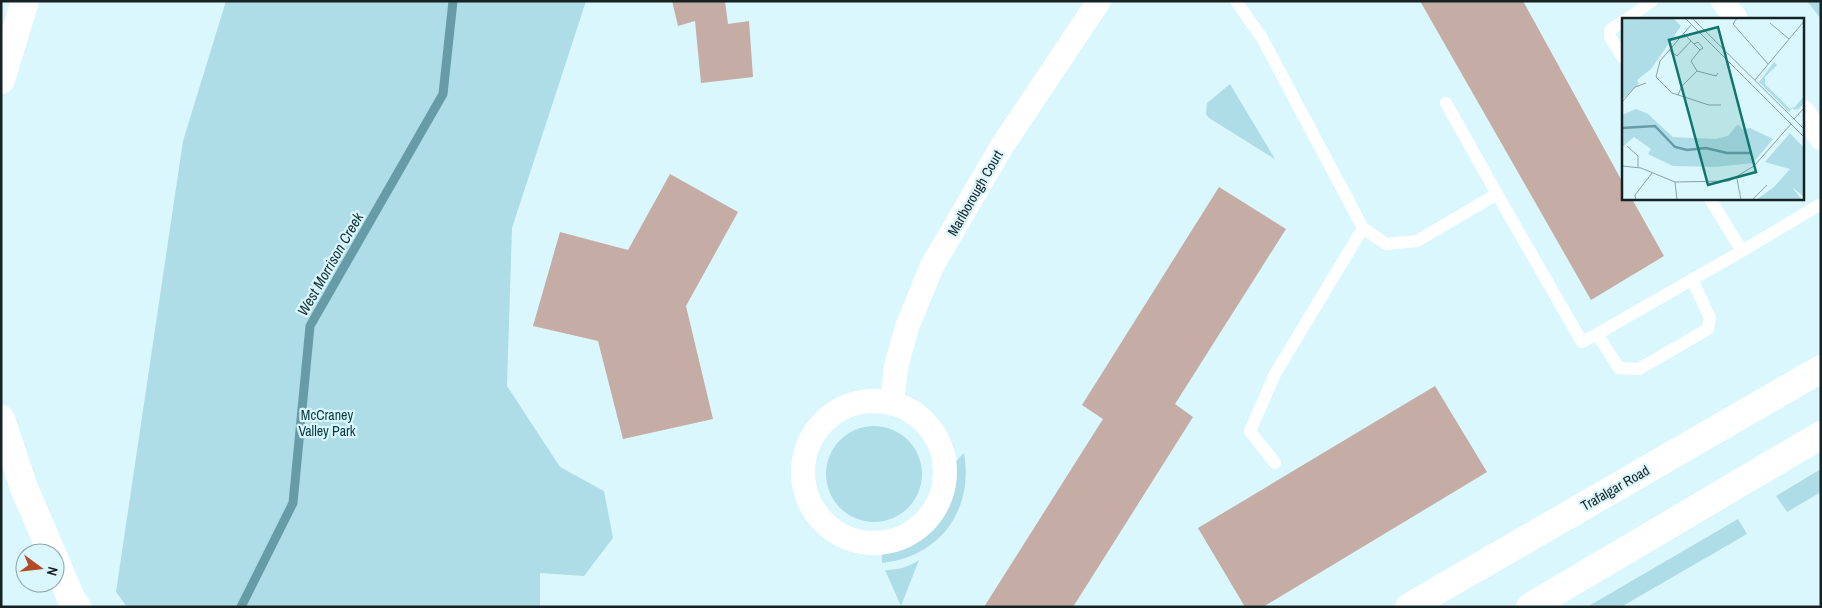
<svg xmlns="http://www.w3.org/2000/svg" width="1822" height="608" font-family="'Archivo Narrow',sans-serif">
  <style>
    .green { fill: #aedde7 }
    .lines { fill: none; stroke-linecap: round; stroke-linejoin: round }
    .stream { stroke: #679ca7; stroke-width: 9 }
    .building { fill: #c5aca4 }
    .service { stroke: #fff; stroke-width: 12 }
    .minor { stroke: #fff; stroke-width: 24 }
    .tertiary { stroke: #fff; stroke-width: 28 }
    .primary { stroke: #fff; stroke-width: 28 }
    .labels { text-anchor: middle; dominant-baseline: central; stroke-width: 4.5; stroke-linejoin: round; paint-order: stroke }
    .street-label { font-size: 14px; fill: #172224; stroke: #daf7fd }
    .park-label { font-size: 14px; fill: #033841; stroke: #daf7fd }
    .water-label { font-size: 15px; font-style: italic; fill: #143036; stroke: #daf7fd }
    .inset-river { fill: none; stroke: #679ca7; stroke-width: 2.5 }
    .inset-road { fill: none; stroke: #8ca2a6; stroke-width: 1 }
    .view { fill: #0f766e; fill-opacity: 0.15; stroke: #0f766e; stroke-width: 2.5 }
    .inset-edge { fill: none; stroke: #172224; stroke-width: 2.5 }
  </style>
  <rect width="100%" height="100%" fill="#daf7fd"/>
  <path class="green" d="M226 1H586L512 228 507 386 560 467 604 491 613 538 584 576 540 573V607H127L116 592 183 141Z
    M1807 1H1821V19Z
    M1230 84 1275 159 1209 118 1206 114 1207 103Z
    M826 474a48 48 0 1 1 96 0a48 48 0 1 1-96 0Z
    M964 453C974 510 940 557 882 563V551C916 545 941 526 951 492 953 487 954 482 954 477 955 473 953 468 954 465 956 461 961 456 964 453Z
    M1821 469V492L1787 512 1776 496Z
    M1738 519 1747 534 1621 607H1587Z
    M919 560 901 606 885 570C898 570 909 567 919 560Z"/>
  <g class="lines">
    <path class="stream" d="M241 607 293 503 310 326 443 94 453 1"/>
  </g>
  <path class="building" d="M672 1H725L728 24 749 21 753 77 701 83 695 21 678 26Z
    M1420 1H1523L1623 183V199H1632L1664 256 1591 300Z
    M670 174 738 212 686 306 713 419 623 439 598 341 533 326 560 232 628 250Z
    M1219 187 1286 229 1175 404 1193 417 1073 607H984L1103 419 1082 405Z
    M1435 386 1487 472 1263 607H1245L1198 528Z"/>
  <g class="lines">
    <path class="service" d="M1236 1 1262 38 1363 228 1386 244 1417 241 1497 194 1582 342 1597 334
      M1627 19 1652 1
      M1623 21 1610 30V37L1623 58
      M1446 103 1497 194
      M1710 199 1742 251 1821 204
      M1692 279 1710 318 1708 329 1639 369 1619 368 1597 334 1742 251
      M1275 463 1250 431 1275 374 1363 228"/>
    <path class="minor" d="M1723 1 1736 19
      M1803 112 1821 138
      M803 472a71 71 0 1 1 142 0a71 71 0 1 1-142 0Z
      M892 403 896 367 907 327 932 266 1002 146 1099 1"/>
    <path class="tertiary" d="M1 80 25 1
      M1 419 24 488 52 553
      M55 560 71 598 77 607"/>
    <path class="primary" d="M1409 607 1821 369
      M1530 607 1821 435"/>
  </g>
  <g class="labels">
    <g class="street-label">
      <text transform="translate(975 193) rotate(-60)">Marlborough Court</text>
      <text transform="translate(1615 488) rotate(-30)">Trafalgar Road</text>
    </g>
    <g class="park-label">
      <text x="327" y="415">McCraney<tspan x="327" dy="16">Valley Park</tspan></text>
    </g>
    <g class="water-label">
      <text transform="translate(330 264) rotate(-60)">West Morrison Creek</text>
    </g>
  </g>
  <g transform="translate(1622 18)">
    <rect width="182" height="182" fill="#daf7fd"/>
    <path d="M0 0H51L59 8 29 51 15 62 17 66 0 82ZM152 44 155 47 143 59V66L168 91 170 89 172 90 182 78V85L174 94 176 90 173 92 170 90 167 94 137 64ZM14 91 26 96 51 119 93 121 106 118 116 106 120 111 128 110 151 121 131 145 93 149 51 148 26 136 29 131 12 119 0 129V97ZM168 115 182 130V179L170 169 180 182H134L152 169 168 151 143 144Z" fill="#aedde7"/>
    <path class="inset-river" d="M0 110 33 108 53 129 65 132 84 130 105 135H130"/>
    <path class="inset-road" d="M63 0 183 120M70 0 183 112M115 0 111 6 146 46M148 5 167 21M69 7 38 43 34 59 50 75 87 87H99M69 23 78 32 81 30 76 24 72 26M47 32 55 38 69 23 61 15M75 53 69 43 78 32M75 53 94 58 96 55M133 62 183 2M56 77 60 68 75 53M0 84 13 69 24 65M172 101 183 89M5 128 16 138V149M0 148 19 150 53 164 107 163 132 148 169 106M115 161 119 182M53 164 55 182M14 182 13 177 30 155M130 182 145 167"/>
    <path class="view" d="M96 9 134 154 86 167 47 22Z"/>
    <rect width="182" height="182" class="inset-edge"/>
  </g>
  <rect width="1822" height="608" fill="none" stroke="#172224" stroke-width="5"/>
  <g transform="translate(40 568) rotate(105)"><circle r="24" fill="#daf7fd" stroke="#8ca2a6"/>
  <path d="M0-4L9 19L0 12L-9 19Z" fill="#b34b29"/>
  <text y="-8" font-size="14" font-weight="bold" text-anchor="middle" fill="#172224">N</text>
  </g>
</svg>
